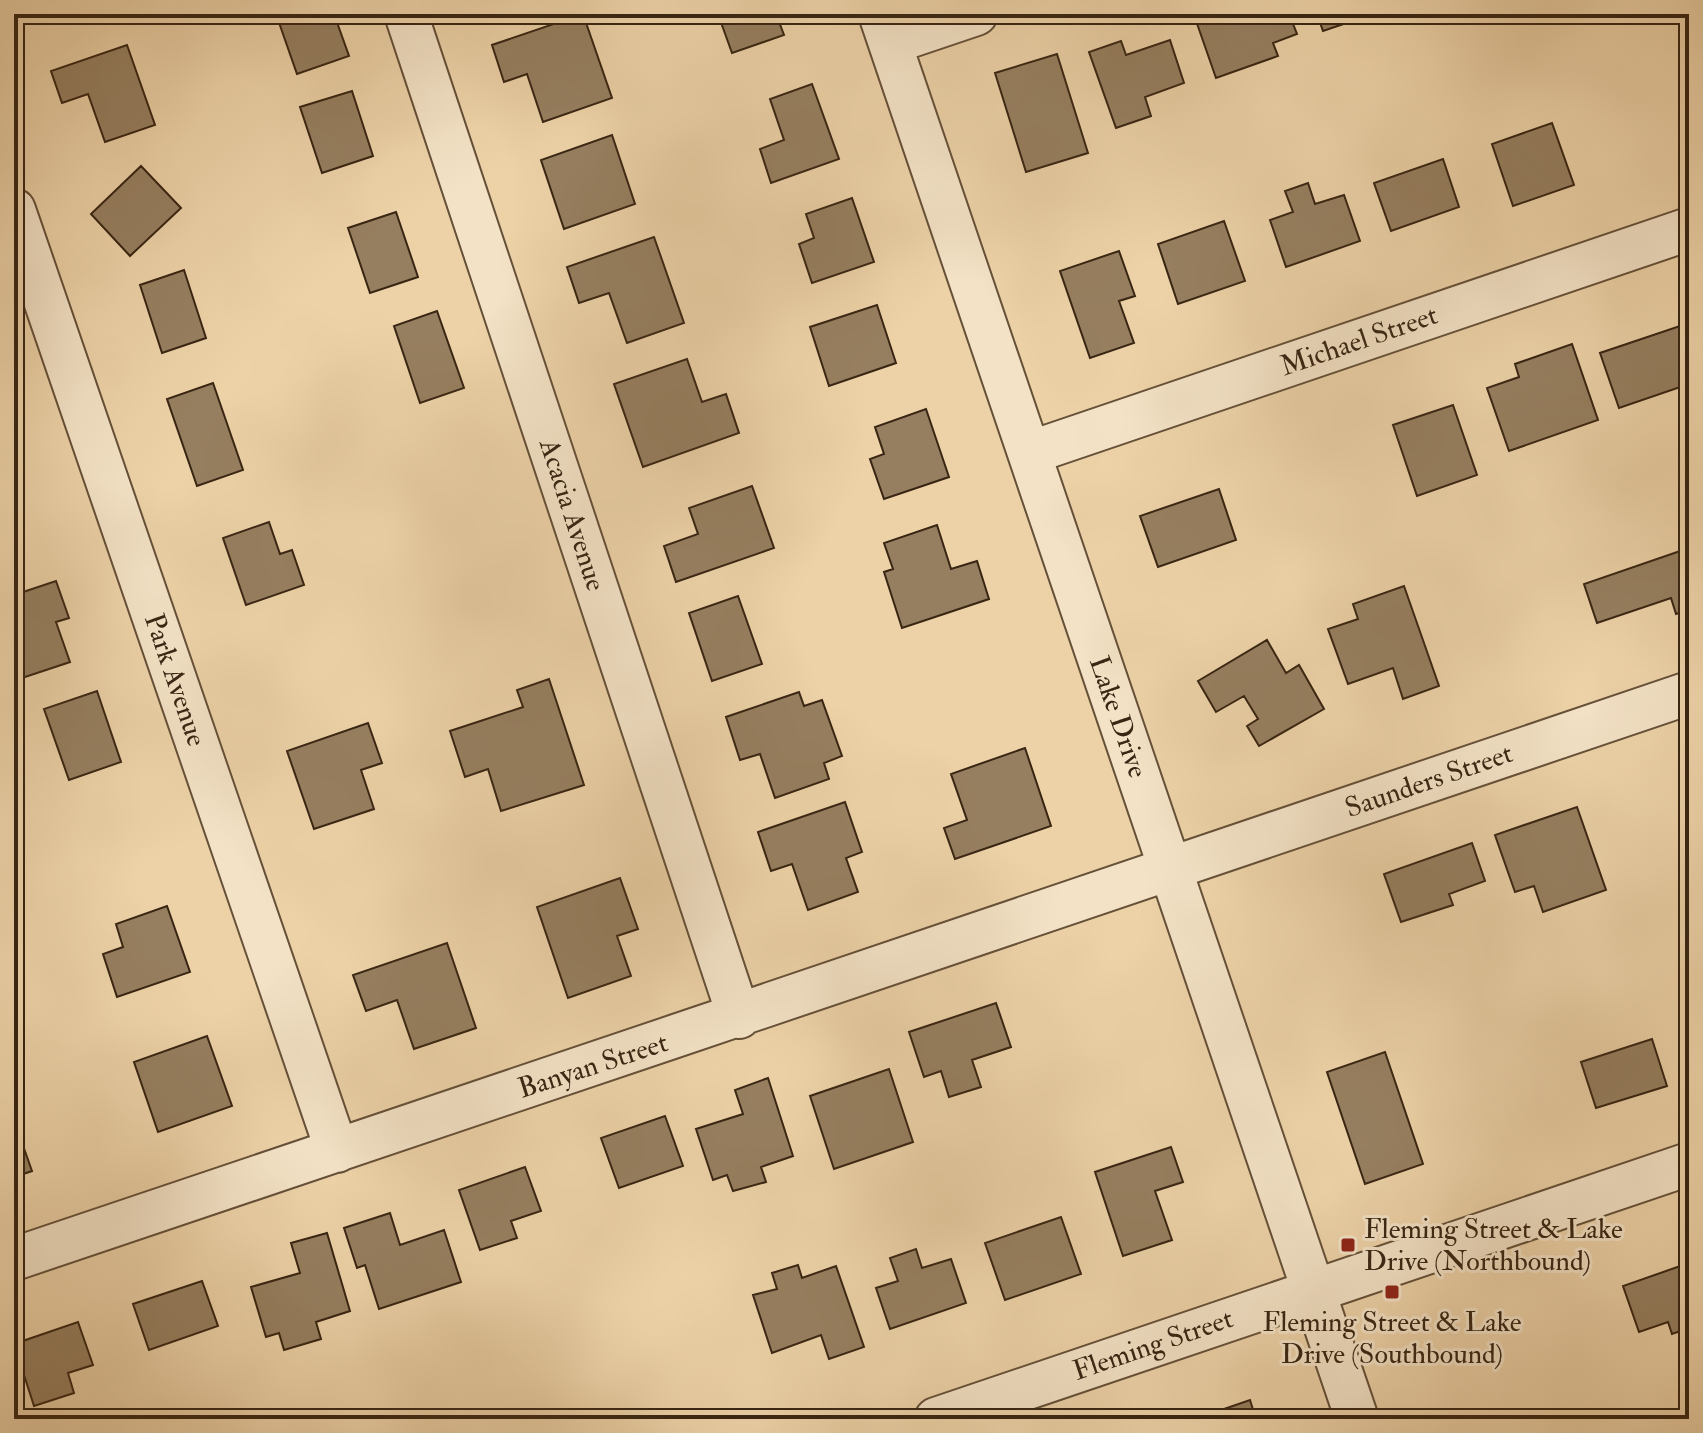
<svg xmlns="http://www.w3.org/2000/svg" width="1703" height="1433" font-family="'IM FELL Double Pica',serif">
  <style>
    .building { fill: #967f60; stroke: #382513; stroke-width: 2 }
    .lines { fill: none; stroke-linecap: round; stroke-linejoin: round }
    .minor-casing { stroke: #655038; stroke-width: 46 }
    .minor { stroke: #f3e2c6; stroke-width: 42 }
    .poi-dot { fill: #8f2418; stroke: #f3e2c6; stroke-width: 3 }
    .labels { text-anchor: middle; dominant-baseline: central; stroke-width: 6; stroke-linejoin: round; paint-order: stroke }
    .street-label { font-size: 28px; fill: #382513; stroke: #f3e2c6 }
    .poi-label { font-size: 28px; fill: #382513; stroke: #f3e2c6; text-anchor: start }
  </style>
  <rect width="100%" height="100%" fill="#edd2a8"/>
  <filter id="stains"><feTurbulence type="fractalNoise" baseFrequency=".0025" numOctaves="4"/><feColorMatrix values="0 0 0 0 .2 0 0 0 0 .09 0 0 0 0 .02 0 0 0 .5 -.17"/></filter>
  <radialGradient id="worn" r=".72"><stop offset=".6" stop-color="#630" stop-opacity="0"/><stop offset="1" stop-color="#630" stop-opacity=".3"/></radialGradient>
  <path class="building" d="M276 14H334L349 56 297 74Z
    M583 14 612 98 543 122 527 74 504 82 492 45Z
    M718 14H776L784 35 732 53Z
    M1197 14H1289L1297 34 1273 43 1278 56 1216 78 1194 15Z
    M1317 14H1373L1323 31Z
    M1170 40 1184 83 1145 97 1151 116 1116 128 1089 52 1121 41 1126 55Z
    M127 45 155 125 105 142 88 94 62 103 51 71Z
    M1057 54 1088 153 1026 172 995 73Z
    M812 84 839 159 771 183 760 149 784 140 770 99Z
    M352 91 373 156 322 173 300 107Z
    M1552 123 1574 185 1513 206 1492 144Z
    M612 135 635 204 564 229 541 160Z
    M1443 159 1459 207 1391 231 1374 183Z
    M141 166 181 208 130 256 91 214Z
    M1308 183 1315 204 1344 195 1360 241 1286 267 1270 220 1293 212 1285 191Z
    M852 198 874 262 812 283 799 244 814 238 806 214Z
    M396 212 418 277 370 293 348 228Z
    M1224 221 1245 281 1178 304 1158 244Z
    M654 237 684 323 627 343 609 293 579 303 567 267Z
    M1119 251 1135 296 1119 301 1134 343 1090 358 1060 271Z
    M184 270 206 338 162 353 140 285Z
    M877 305 896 363 829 386 810 327Z
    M437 311 464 388 420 403 394 326Z
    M1680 326 1689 351V384L1619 408 1600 353Z
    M1572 344 1598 420 1509 451 1487 388 1519 377 1515 364Z
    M687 359 702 402 726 394 739 433 643 467 614 384Z
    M213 383 243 470 197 486 167 399Z
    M1453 405 1477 475 1417 496 1393 425Z
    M926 409 949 477 884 499 870 459 884 454 875 427Z
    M752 486 774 548 676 582 664 546 698 534 689 508Z
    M1219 489 1236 540 1158 567 1140 516Z
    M269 522 280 554 292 550 304 585 246 605 223 538Z
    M937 525 951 569 977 561 989 599 902 628 884 572 893 569 884 543Z
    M1689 548V610L1676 614 1671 598 1597 623 1584 584Z
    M56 581 69 618 56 622 70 662 19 679 14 666V595Z
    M1404 586 1439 686 1403 699 1393 668 1348 684 1328 629 1358 619 1353 604Z
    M738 596 762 664 712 681 689 613Z
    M1267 640 1286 673 1299 665 1324 709 1259 746 1247 726 1258 719 1244 696 1216 712 1198 681Z
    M549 679 584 785 501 811 488 769 465 777 450 731 523 707 517 690Z
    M97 691 121 762 69 780 44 709Z
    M799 692 804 706 822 700 842 756 824 763 829 779 775 798 760 754 740 760 726 717Z
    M368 723 382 763 361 770 374 809 314 829 287 751Z
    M1025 748 1051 826 955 859 944 828 967 820 951 774Z
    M845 802 862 852 846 858 858 892 808 910 792 864 771 871 758 832Z
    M1577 807 1606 890 1543 912 1534 886 1515 892 1495 835Z
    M1472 843 1485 881 1449 894 1453 905 1401 922 1384 874Z
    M620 878 638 929 617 936 631 976 568 998 537 907Z
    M167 906 190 972 117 997 103 954 123 947 116 924Z
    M447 943 476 1028 414 1049 397 1000 366 1011 353 975Z
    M996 1003 1011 1047 972 1060 981 1087 949 1097 941 1071 924 1077 909 1032Z
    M207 1036 232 1106 158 1132 134 1062Z
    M1652 1039 1667 1086 1596 1108 1581 1062Z
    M1385 1052 1423 1164 1365 1184 1327 1072Z
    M889 1069 913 1142 834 1169 810 1096Z
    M768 1078 793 1156 761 1167 766 1182 733 1191 727 1175 713 1180 696 1129 743 1114 735 1090Z
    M665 1116 683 1166 619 1188 601 1138Z
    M14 1120 32 1171 14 1177Z
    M1171 1147 1183 1182 1155 1191 1172 1240 1123 1256 1095 1172Z
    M525 1167 541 1211 511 1221 517 1238 480 1250 459 1190Z
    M390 1213 400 1245 444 1230 461 1282 379 1309 365 1265 357 1268 344 1228Z
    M1061 1217 1081 1274 1005 1300 985 1243Z
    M327 1233 350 1311 316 1322 321 1339 284 1350 279 1333 266 1337 251 1287 300 1273 291 1243Z
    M916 1249 922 1268 951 1259 966 1303 890 1329 876 1288 898 1281 890 1258Z
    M1689 1263V1328L1672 1334 1668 1322 1639 1332 1623 1286Z
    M798 1265 802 1278 836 1266 864 1347 829 1359 821 1335 772 1353 753 1295 777 1289 772 1273Z
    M202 1281 218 1326 149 1350 133 1304Z
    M78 1322 93 1365 68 1373 74 1393 34 1406 14 1344Z
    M1250 1400 1256 1419H1195Z"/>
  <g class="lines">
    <defs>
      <path id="minor" d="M406 14 739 1017
        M880 14 1357 1419
        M890 43 976 14
        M14 210 337 1151
        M1029 453 1689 229
        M14 1259C573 1072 1130 881 1689 693
        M936 1419 1689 1164"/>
    </defs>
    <use href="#minor" class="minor-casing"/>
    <use href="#minor" class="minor"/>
  </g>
  <g class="poi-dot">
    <rect x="1340" y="1237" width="16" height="16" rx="4"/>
    <rect x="1384" y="1284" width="16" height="16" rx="4"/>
  </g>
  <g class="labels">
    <g class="street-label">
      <text transform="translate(1359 341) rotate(-19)">Michael Street</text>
      <text transform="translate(572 515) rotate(72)">Acacia Avenue</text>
      <text transform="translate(175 680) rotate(71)">Park Avenue</text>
      <text transform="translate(1118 717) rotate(71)">Lake Drive</text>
      <text transform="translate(1429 781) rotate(-19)">Saunders Street</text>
      <text transform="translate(593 1066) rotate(-18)">Banyan Street</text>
      <text transform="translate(1153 1345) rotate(-19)">Fleming Street</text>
    </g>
    <g class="poi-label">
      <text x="1364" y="1229">Fleming Street &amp; Lake<tspan x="1364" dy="32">Drive (Northbound)</tspan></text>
      <text x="1392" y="1322" text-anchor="middle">Fleming Street &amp; Lake<tspan x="1392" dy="32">Drive (Southbound)</tspan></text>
    </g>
  </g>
  <rect width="1703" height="1433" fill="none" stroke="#edd2a8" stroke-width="48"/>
  <rect x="16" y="16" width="1671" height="1401" fill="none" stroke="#382513" stroke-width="4"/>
  <rect x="24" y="24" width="1655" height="1385" fill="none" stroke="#382513" stroke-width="2"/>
  <rect width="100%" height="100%" filter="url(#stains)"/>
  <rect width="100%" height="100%" fill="url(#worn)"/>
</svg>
